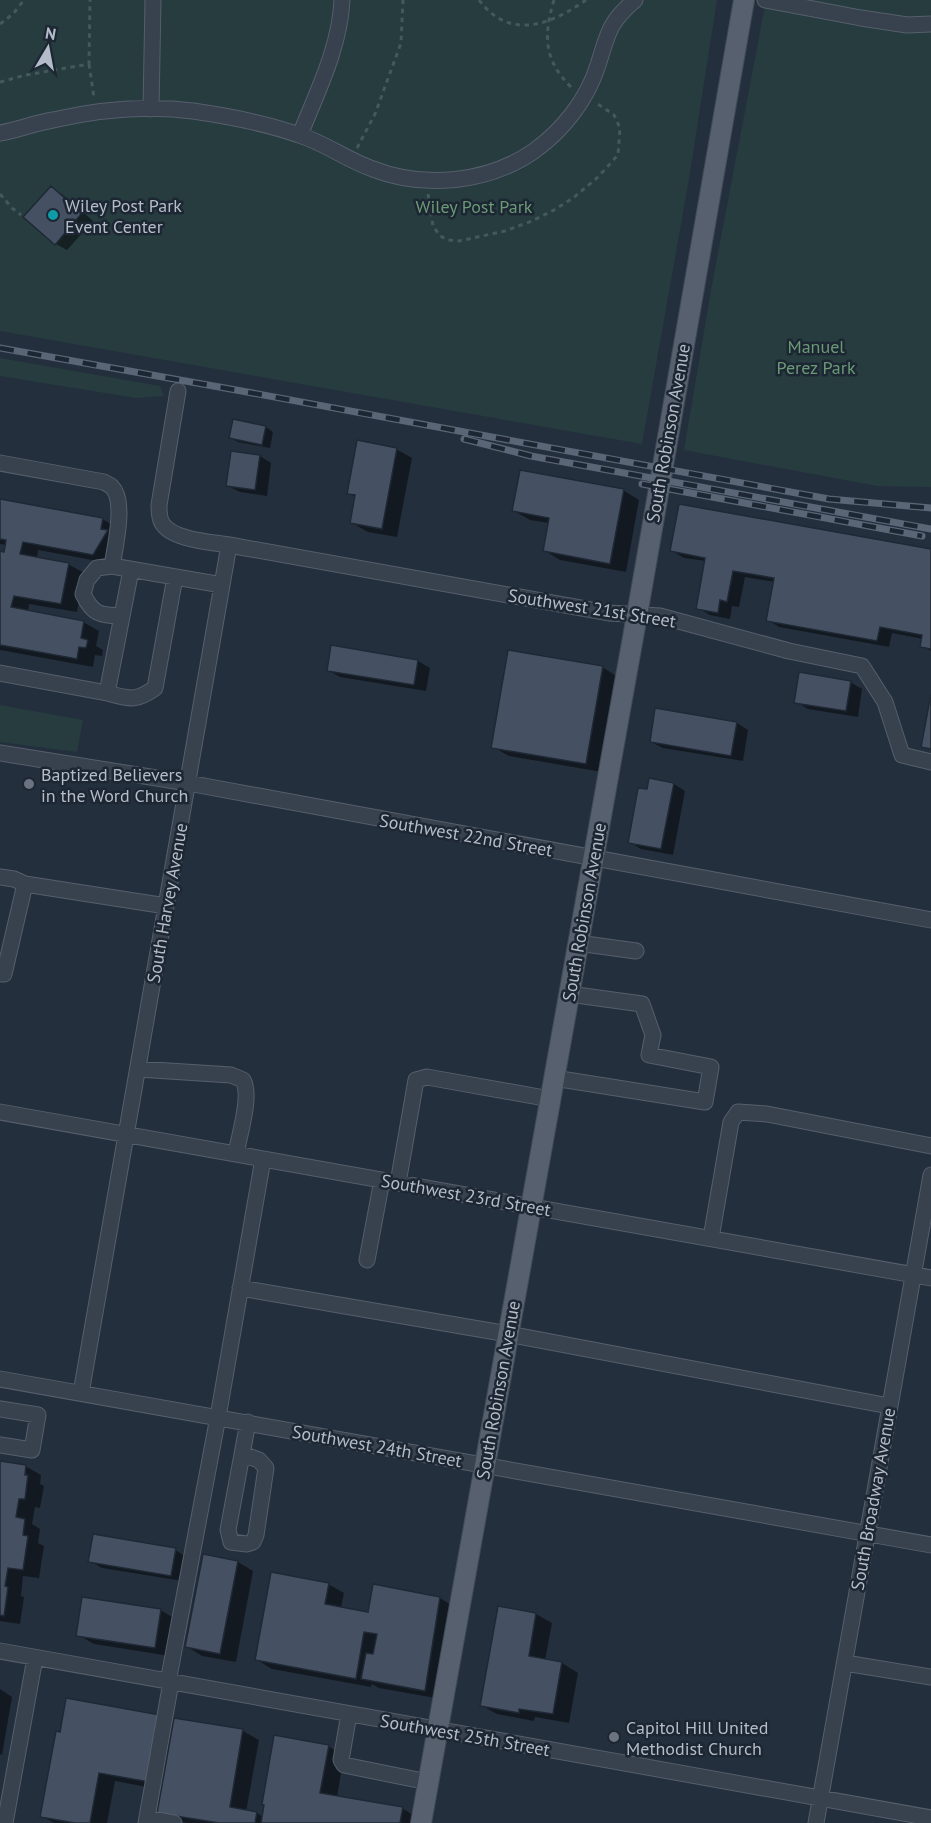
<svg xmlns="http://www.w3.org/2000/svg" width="931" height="1823" font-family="'PT Sans',sans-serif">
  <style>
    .green { fill: #263c3f }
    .shadow { fill: #0007 }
    .building { fill: #455162; stroke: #1f2835; stroke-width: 1.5 }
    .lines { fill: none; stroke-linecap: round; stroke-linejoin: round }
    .minor-casing { stroke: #565f6c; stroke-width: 17 }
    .major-casing { stroke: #414a57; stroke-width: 22 }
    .path { stroke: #44595c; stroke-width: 3; stroke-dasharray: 4.5 4.5; stroke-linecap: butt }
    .minor { stroke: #38414e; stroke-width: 15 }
    .major { stroke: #56606e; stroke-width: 20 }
    .rail-casing { stroke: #5a6575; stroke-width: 7 }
    .rail { stroke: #1d2633; stroke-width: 4.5; stroke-dasharray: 14; stroke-linecap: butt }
    .culture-dot { fill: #0f9aa8; stroke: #1d2633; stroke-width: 2 }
    .worship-dot { fill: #6b7280; stroke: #1d2633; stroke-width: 2 }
    .labels { text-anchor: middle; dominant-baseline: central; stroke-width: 5; stroke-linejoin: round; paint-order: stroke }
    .poi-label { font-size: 18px; fill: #b4bcc9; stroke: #1d2633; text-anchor: start }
    .park-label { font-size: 18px; fill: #6b9a76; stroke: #1d2633 }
    .street-label { font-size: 18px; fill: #b4bcc9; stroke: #1d2633 }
  </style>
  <rect width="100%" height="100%" fill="#242f3e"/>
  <path class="green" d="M0 0H717L689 179 642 444 0 331Z
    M766 0H931V487L877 486 684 450 711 290Z
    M0 358 160 386 164 396 136 398 0 376Z
    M0 705 83 720 77 752 0 742Z"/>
  <path class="shadow" d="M51 188 63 195 93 221 67 250 56 244Z
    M266 427 273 432 270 448 238 442 231 438Z
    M396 449 412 458 397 537 368 532 352 523 356 497 348 493Z
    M260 456 271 463 267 496 240 492 228 486Z
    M623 490 639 500 626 572 560 560 544 550 549 523 530 520 514 511Z
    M0 500 102 519 118 528 109 563 38 550 37 558 68 564 84 573 77 612 29 604 28 612 83 622 99 631 96 646 103 650 102 656 95 655 93 667 0 650V553L5 554 7 545 0 544Z
    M672 551H931V651L922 646 923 639 892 633 889 647 779 627 768 620 775 582 745 577 739 607 732 606 730 619 710 615 698 608 706 561 684 558Z
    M418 661 430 668 426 691 340 677 328 670Z
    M602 667 618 677 602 772 509 756 493 747Z
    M850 682 862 689 858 717 808 709 796 702Z
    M737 723 748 730 743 761 663 748 651 742Z
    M674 784 685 791 673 855 641 849 629 842 648 791Z
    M0 1462 25 1466 41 1475 40 1484 44 1486 40 1508 35 1507 32 1524 40 1529 38 1543 44 1546 39 1578 23 1576 21 1596 24 1597 20 1624 0 1621Z
    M175 1550 187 1557 183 1581 102 1568 90 1561Z
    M238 1562 253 1571 236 1662 202 1656 186 1646Z
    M328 1584 344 1593 341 1608 369 1613 440 1598 456 1608 441 1699 379 1688 372 1684 371 1687 272 1669 257 1660Z
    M499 1608 536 1614 552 1623 545 1661 562 1663 578 1673 569 1723 535 1717 534 1721 497 1714 481 1705Z
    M160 1610 176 1619 170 1656 94 1644 78 1635Z
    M0 1689 12 1697 2 1755 0 1754Z
    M160 1717 174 1725 175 1719 243 1731 259 1740 246 1812 257 1813 264 1818 328 1746 344 1756 337 1797 402 1808 418 1818 417 1823H187L175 1821 163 1790 115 1781 107 1823H54L42 1816Z"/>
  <path class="building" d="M51 186 82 213 55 245 23 217Z
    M233 419 266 426 262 445 229 438Z
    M357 440 397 448 382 529 350 523 355 495 347 494Z
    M231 451 260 455 255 490 226 486Z
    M520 470 624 489 610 564 543 551 549 518 512 511Z
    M0 499 103 518 101 529 108 530 93 555 23 542 20 554 69 563 61 604 14 596 11 607 84 621 81 638 88 640 86 648 79 647 77 659 0 645V551L4 552 6 540 0 539Z
    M679 504 931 549V649L920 647 922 635 880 627 877 641 766 621 774 578 733 571 727 602 720 600 718 613 696 609 705 558 670 551Z
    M331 645 418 660 414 685 327 671Z
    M508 650 603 666 586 764 491 748Z
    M799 672 851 681 846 711 794 703Z
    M931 694V749L921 747Z
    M655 708 737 722 731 756 650 742Z
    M649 778 674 783 661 849 628 843 638 788 647 789Z
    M0 1461 26 1465 25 1475H28L25 1499H19L16 1517 25 1519 23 1535 28 1536 23 1570 8 1568 5 1586 8 1587 4 1616 0 1615Z
    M93 1534 176 1548 171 1576 88 1562Z
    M203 1554 238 1561 220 1654 185 1647Z
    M271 1572 329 1583 325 1604 368 1612 373 1584 440 1597 425 1691 361 1679 366 1653 373 1654 377 1634 364 1632 356 1679 255 1660Z
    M82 1597 161 1609 155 1648 76 1636Z
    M498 1606 536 1613 529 1656 562 1662 553 1714 519 1709V1713L480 1706Z
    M66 1698 160 1715 149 1782 99 1773 90 1823H75L40 1817 56 1731 60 1732Z
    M174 1718 243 1729 230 1807 257 1812 255 1823H219L157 1813Z
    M274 1735 329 1745 320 1793 403 1807 400 1823H261L264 1805 262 1804Z"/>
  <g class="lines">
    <defs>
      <path id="minor" d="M765 0 861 18 907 25 931 24
        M151 109 153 0
        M0 133C18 130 35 123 53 120 98 110 147 105 193 111 228 116 265 123 299 135 325 143 347 160 373 169 424 189 488 183 534 151 563 130 587 100 598 65 608 34 608 23 635 0
        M300 135C317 92 340 47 342 0
        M178 391 159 505C159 511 159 518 162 523 172 540 211 542 229 545L609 613 660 616 789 651 862 666 885 702 902 755 931 762
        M0 463 104 482C105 483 112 486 112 487 126 501 115 547 112 566L222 585
        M112 566 97 568 87 580 83 594C93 615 100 615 122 616
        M0 673 107 693 131 570
        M107 693C130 699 135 702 155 688L175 577
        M0 753 188 783 931 920
        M0 877 14 879 25 884 4 974H0
        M25 884 166 906
        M578 943 636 951
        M138 1069 231 1075 243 1080C252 1096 239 1135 236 1154
        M554 1078 705 1102 711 1067 649 1055 653 1035 642 1004 569 994
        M0 1112 931 1278
        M398 1183 416 1080 427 1077 550 1099
        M711 1238 731 1122 738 1112 767 1114 931 1146
        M367 1260 382 1180
        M240 1288 508 1334 889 1406
        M0 1379 931 1545
        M81 1393 229 545
        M0 1409 38 1415 32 1450 0 1445
        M242 1454 259 1460 266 1468 256 1535 253 1542 247 1544 231 1542 228 1530 248 1422
        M0 1651 931 1818
        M845 1663 931 1677
        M168 1682 218 1417 263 1159
        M349 1714 341 1760 344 1765 428 1782
        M147 1818 174 1823
        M5 1823 35 1658
        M146 1823 171 1682
        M816 1823 931 1175"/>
      <path id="major" d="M421 1823 637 615 744 0"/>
    </defs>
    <use href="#minor" class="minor-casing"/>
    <use href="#major" class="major-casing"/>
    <path class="path" d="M479 0C510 41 550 25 586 0
      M554 0C543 36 544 61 572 88
      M0 24 13 14 24 0
      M89 64 94 98
      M0 82 26 75 89 64 90 0
      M357 148 375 114 401 43 403 0
      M0 194 12 208 21 215
      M428 194 433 226 440 236 448 240 459 241 505 231 532 221 554 210 573 198 597 178 618 155 620 128 614 115 595 102"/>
    <use href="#minor" class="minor"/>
    <use href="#major" class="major"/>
    <defs>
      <path id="rail" d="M0 348 236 390 829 499 931 508
        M464 439 531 456 931 529
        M642 484 922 536"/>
    </defs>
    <use href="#rail" class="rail-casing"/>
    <use href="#rail" class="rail"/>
  </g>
  <circle class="culture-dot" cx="53" cy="215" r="6"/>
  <g class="worship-dot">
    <circle cx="29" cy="784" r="6"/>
    <circle cx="614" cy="1737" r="6"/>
  </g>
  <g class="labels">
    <g class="poi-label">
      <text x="65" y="205">Wiley Post Park<tspan x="65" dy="21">Event Center</tspan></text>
      <text x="41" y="774">Baptized Believers<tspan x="41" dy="21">in the Word Church</tspan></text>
      <text x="626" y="1727">Capitol Hill United<tspan x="626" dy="21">Methodist Church</tspan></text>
    </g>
    <g class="park-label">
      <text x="474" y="206">Wiley Post Park</text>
      <text x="816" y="346">Manuel<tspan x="816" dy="21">Perez Park</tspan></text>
    </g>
    <g class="street-label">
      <text transform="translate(668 433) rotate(-80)">South Robinson Avenue</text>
      <text transform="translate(592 608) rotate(9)">Southwest 21st Street</text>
      <text transform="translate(466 835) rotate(10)">Southwest 22nd Street</text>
      <text transform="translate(167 903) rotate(-80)">South Harvey Avenue</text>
      <text transform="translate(584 912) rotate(-80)">South Robinson Avenue</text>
      <text transform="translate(466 1195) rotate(10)">Southwest 23rd Street</text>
      <text transform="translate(498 1390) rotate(-80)">South Robinson Avenue</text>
      <text transform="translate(377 1446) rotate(10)">Southwest 24th Street</text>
      <text transform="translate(873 1499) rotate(-80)">South Broadway Avenue</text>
      <text transform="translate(465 1735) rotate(10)">Southwest 25th Street</text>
    </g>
  </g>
  <g transform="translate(48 48) rotate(10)" stroke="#1d2633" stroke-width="4.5" paint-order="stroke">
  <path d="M0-4.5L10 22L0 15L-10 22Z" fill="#b4bcc9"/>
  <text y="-9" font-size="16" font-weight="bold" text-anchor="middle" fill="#b4bcc9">N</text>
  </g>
</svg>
